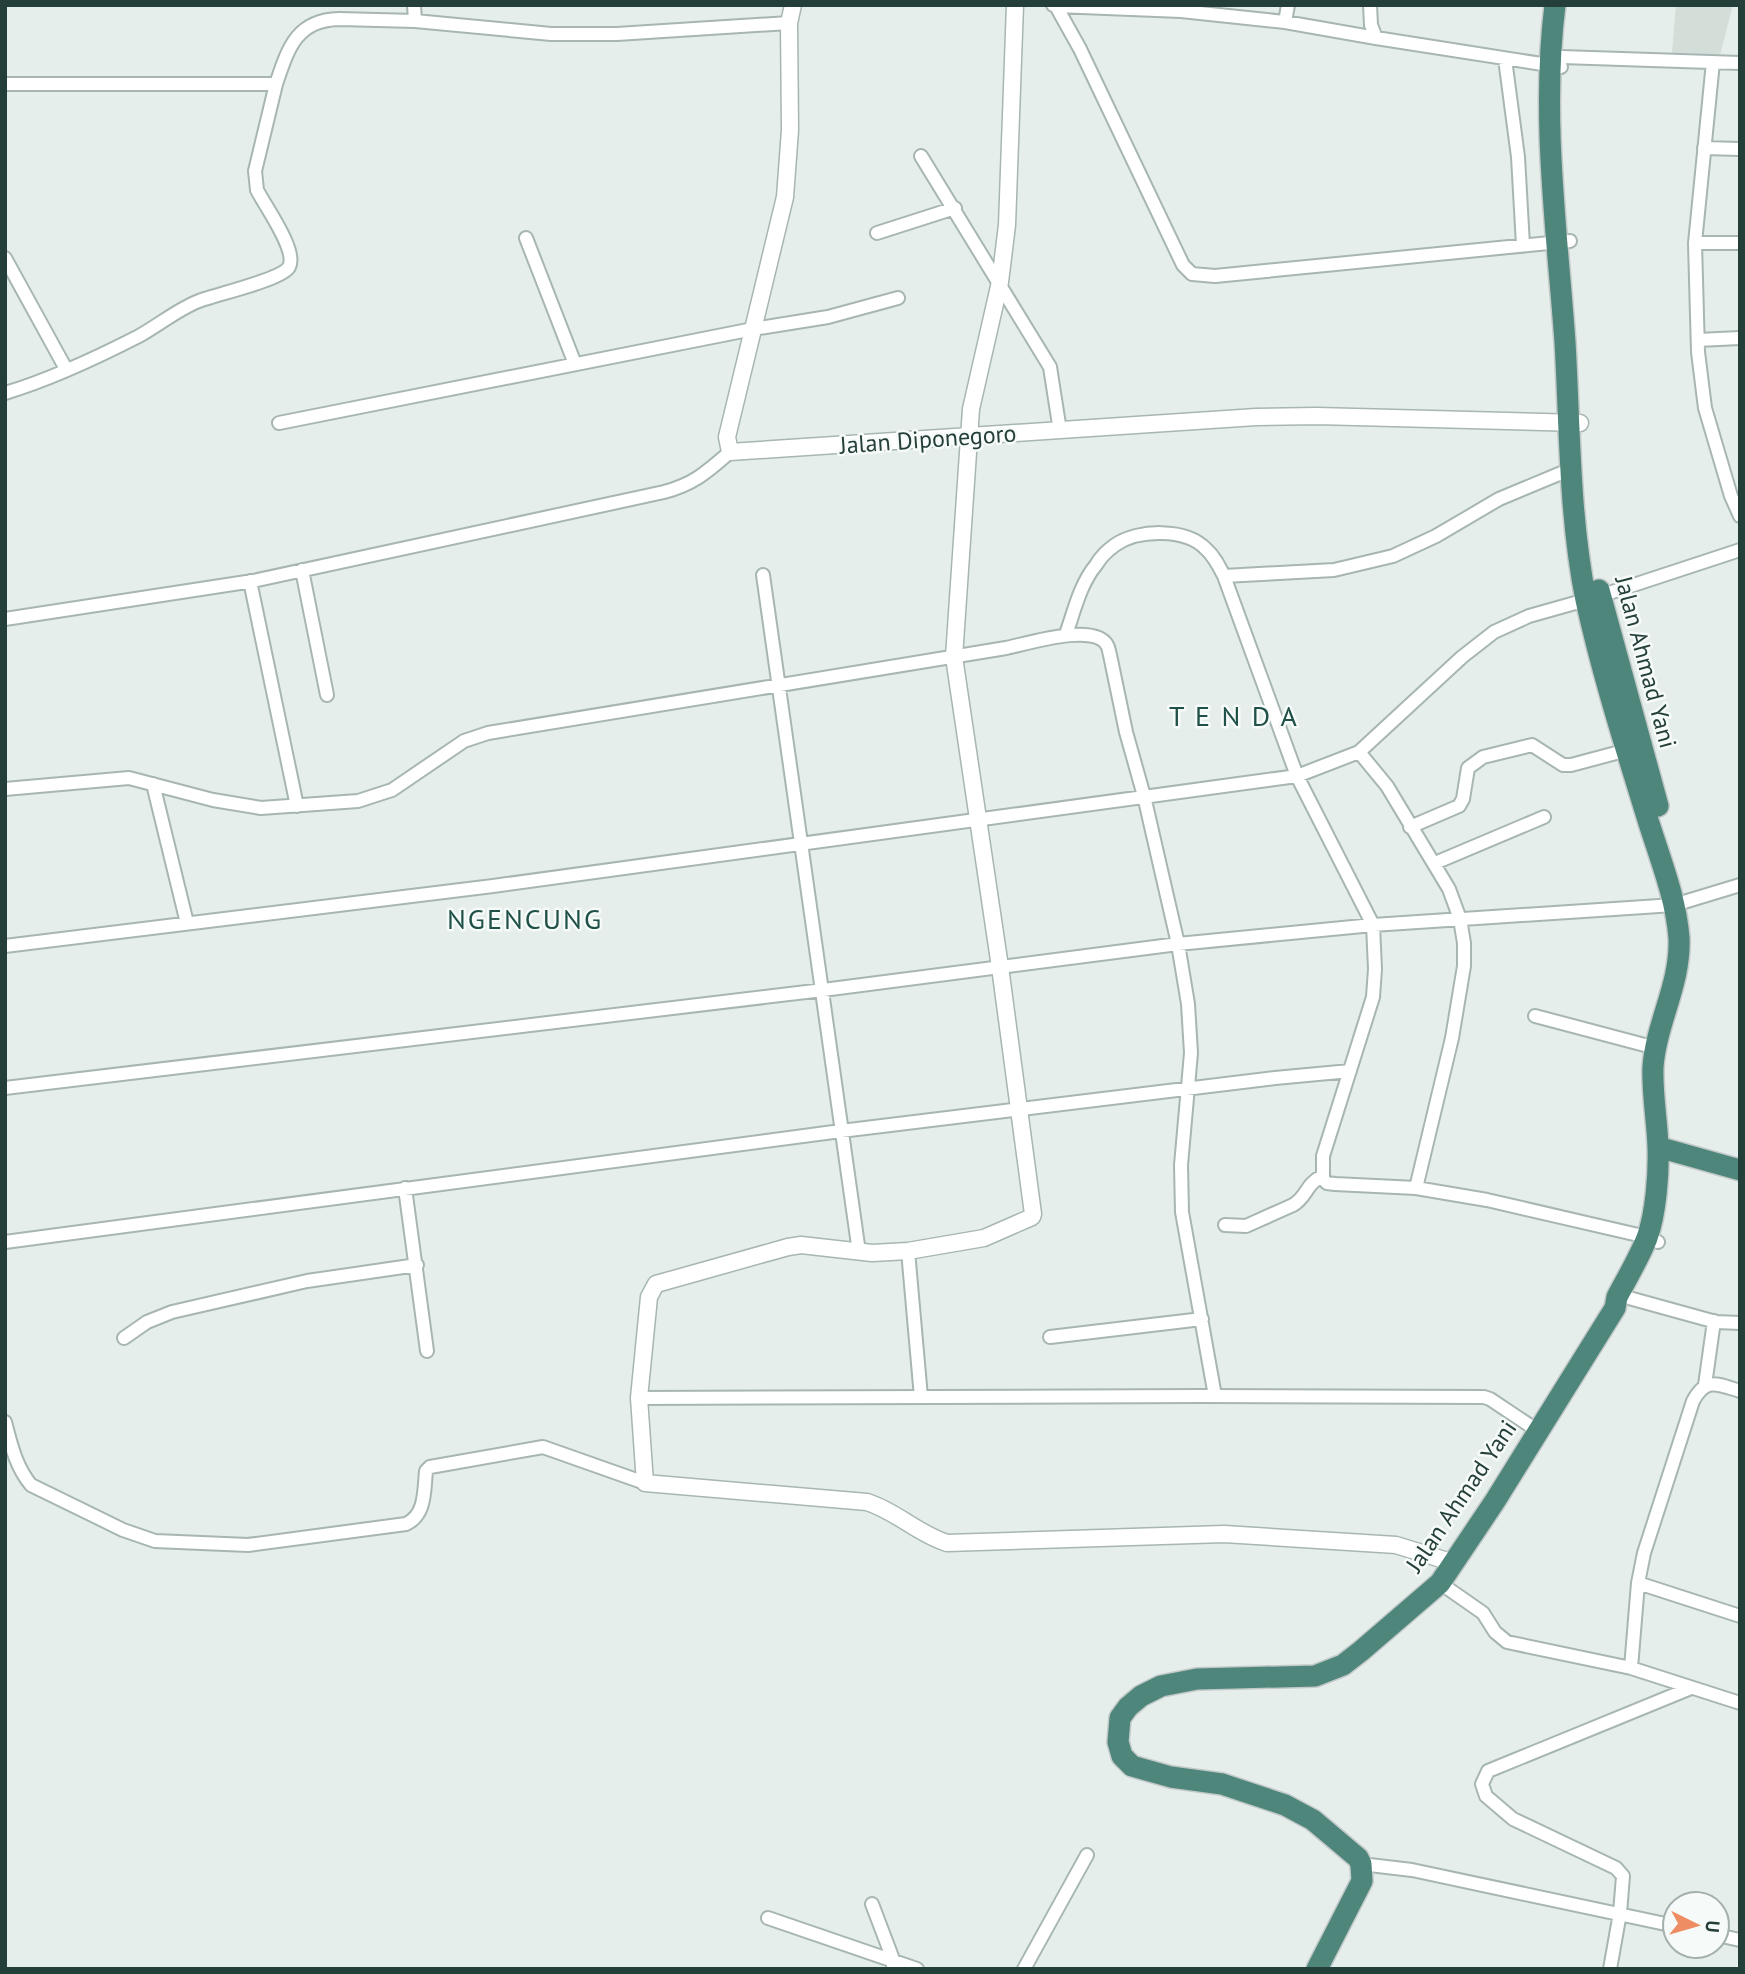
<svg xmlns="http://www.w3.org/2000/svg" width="1745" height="1974" font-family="'PT Sans',sans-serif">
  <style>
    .built { fill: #d3ded9 }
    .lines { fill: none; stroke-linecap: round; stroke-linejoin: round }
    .minor-casing { stroke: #a7b6b2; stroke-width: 16 }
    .tertiary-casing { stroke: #a7b6b2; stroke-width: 19 }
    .trunk-casing { stroke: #c2c9c8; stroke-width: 24 }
    .minor { stroke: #fff; stroke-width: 12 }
    .tertiary { stroke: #fff; stroke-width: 16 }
    .trunk { stroke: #4e867c; stroke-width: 21 }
    .labels { text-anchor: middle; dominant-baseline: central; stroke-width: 5; stroke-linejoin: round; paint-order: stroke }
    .street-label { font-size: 24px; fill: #243f3a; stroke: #f6faf8 }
    .quarter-label { font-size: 28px; letter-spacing: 2px; fill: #205148; stroke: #f6faf8 }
  </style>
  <rect width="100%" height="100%" fill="#e5eeea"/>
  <path class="built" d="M1676 5H1733L1720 55 1672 53Z"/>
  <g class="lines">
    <defs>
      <path id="minor" d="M1053 5 1056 6 1080 49 1183 265 1192 274 1215 276 1570 241
        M1370 5 1371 25 1376 38
        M1056 6 1181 11 1285 22 1376 38 1561 67
        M415 21 551 34H617L789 23
        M1285 22 1288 5
        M1562 57 1740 63
        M1505 59 1518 157 1523 245
        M1713 62 1695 243 1698 352 1705 408 1731 496 1740 516
        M5 84H276C288 49 296 20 339 19L415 21 414 5
        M1704 148 1740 149
        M921 156 1050 367 1060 431
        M877 233 955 208
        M526 238 575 364
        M1695 243H1740
        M5 258 66 369
        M1698 340 1740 338
        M5 393C49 380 98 357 139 336 159 325 178 309 199 301 217 294 281 280 289 267 298 251 265 206 257 190L255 171 276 84
        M279 423 753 329 828 317 898 298
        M302 570 327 695
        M763 575 859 1252
        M1224 576 1334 570 1393 556 1436 536 1499 499 1571 469
        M250 581 297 806
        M5 619 253 581 664 492C694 484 707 472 730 452
        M1066 634C1074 612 1080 584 1096 565 1100 558 1108 550 1115 545 1138 529 1186 528 1206 549 1214 556 1219 566 1224 576L1297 776 1359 752 1462 657 1494 632 1529 616 1600 596 1740 550
        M1359 752 1387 786 1449 889 1460 919 1464 943V966L1452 1038 1416 1188
        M153 784 187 923
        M5 789 129 778 213 800 261 808 358 801 392 790 464 741 488 733 1006 648C1026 644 1094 622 1107 645 1109 648 1109 652 1110 655L1126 732 1144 796 1178 944 1188 1004 1191 1053 1181 1165 1182 1212 1215 1396
        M1410 827 1459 806 1463 799 1468 768 1483 757 1532 745 1563 765H1571L1631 749
        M1435 863 1544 817
        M5 946 493 886 1297 776 1373 925 1375 969 1373 997 1323 1156V1179L1327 1183 1335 1184 1416 1188 1487 1200 1647 1237 1658 1242
        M1535 1016 1656 1048
        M5 1088 823 990 1178 944 1373 925 1674 905 1740 885
        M405 1188 427 1351
        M1225 1225 1246 1226 1293 1205C1307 1197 1305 1185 1322 1176
        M5 1242 841 1131 1275 1078 1350 1071
        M908 1251 921 1397
        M1629 1298 1716 1322 1740 1323
        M1050 1337 1202 1319
        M124 1338 147 1322 172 1312 307 1281 417 1265
        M1705 1385 1714 1321
        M639 1398 1201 1396 1484 1397 1490 1399 1538 1431
        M5 1422C11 1445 16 1467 31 1485L123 1530 155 1541 248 1545 406 1524C426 1515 424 1490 426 1471L430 1467 543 1447 645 1483
        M1440 1583 1483 1613 1495 1632 1507 1642 1631 1668 1740 1703
        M1638 1583 1740 1616
        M1631 1668 1638 1583 1644 1553 1693 1401C1706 1377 1717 1384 1740 1391
        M1361 1864 1412 1870 1675 1926
        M872 1904 894 1962 893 1966
        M768 1918 917 1969
        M1717 1935 1740 1940
        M1024 1969 1087 1855
        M1610 1969 1620 1913 1623 1876 1616 1868 1513 1819 1486 1796 1482 1784 1488 1771 1691 1688"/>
      <path id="tertiary" d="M793 5 789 23 790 130 785 197 727 437 730 452 1256 417 1317 416 1580 423
        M1015 5 1007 225 1000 282 971 409 954 657 1000 967 1033 1214 1032 1217 984 1238 908 1251 872 1253 801 1245 788 1247 656 1284 649 1297 639 1398 645 1483 867 1502C896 1511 918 1534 947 1543L1224 1534 1396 1545 1454 1563"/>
      <path id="trunk" d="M1599 590 1658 806
        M1658 1147 1740 1170
        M1317 1969 1362 1881 1361 1864 1358 1858 1313 1820 1285 1805 1222 1784 1171 1777 1132 1766 1122 1756 1118 1742 1120 1718 1128 1707 1141 1696 1161 1686 1197 1679 1315 1676 1343 1665 1361 1651 1440 1583 1495 1501 1615 1308 1617 1297C1627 1278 1639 1258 1647 1238 1656 1213 1659 1173 1658 1146 1657 1120 1652 1094 1653 1067 1656 1023 1681 984 1679 938 1676 897 1659 856 1647 817 1625 745 1602 673 1586 600 1569 516 1570 428 1565 342 1557 232 1541 116 1555 5"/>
    </defs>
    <use href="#minor" class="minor-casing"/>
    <use href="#tertiary" class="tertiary-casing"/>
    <use href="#trunk" class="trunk-casing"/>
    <use href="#minor" class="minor"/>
    <use href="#tertiary" class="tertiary"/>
    <use href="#trunk" class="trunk"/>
  </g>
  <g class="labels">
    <g class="street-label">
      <text transform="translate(928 439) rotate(-4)">Jalan Diponegoro</text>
      <text transform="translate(1646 662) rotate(75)">Jalan Ahmad Yani</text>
      <text transform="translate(1461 1496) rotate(-56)">Jalan Ahmad Yani</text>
    </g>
    <g class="quarter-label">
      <text x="1234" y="715">T E N D A</text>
      <text x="525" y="918">NGENCUNG</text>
    </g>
  </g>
  <rect width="1745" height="1974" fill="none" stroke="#243f3a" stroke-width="14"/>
  <g transform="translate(1696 1925) rotate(95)"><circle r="33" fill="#f6faf8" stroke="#a2afac" stroke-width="2"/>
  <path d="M0-5L12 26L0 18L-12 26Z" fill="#ee8d63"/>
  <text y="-10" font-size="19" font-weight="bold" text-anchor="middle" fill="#243f3a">U</text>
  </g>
</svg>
